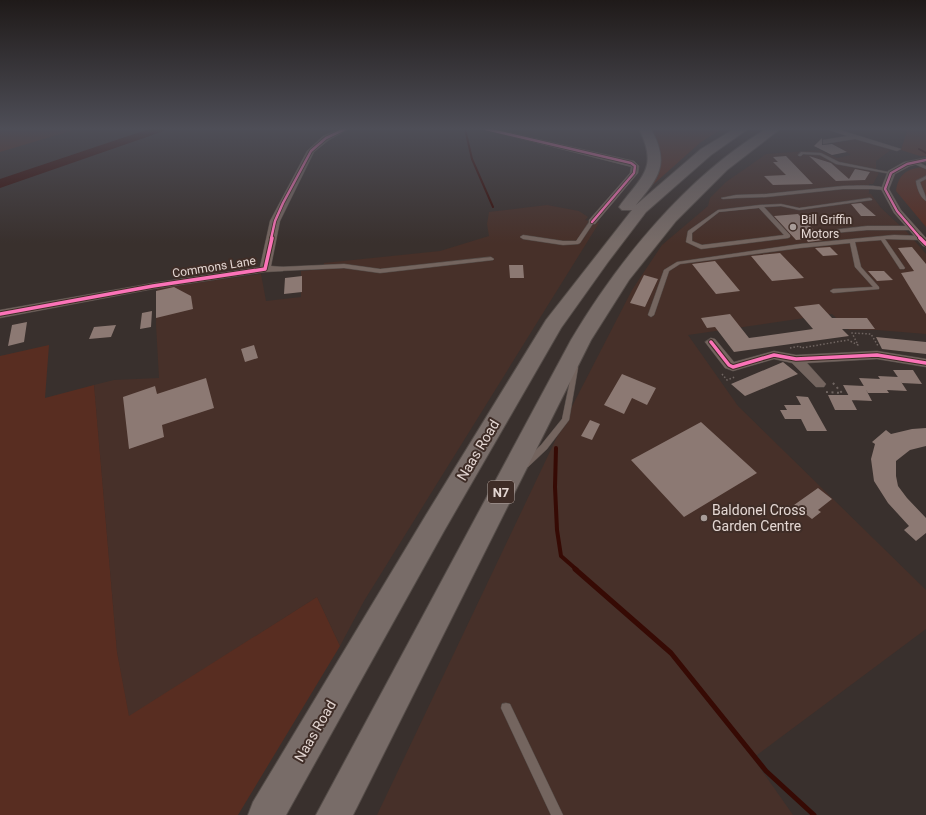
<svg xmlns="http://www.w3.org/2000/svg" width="926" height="815" font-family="Roboto,sans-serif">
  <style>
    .built { fill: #473029 }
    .green { fill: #582d21 }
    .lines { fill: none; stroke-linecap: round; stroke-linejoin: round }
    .stream-far2 { stroke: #360a04; stroke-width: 2 }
    .stream-far1 { stroke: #360a04; stroke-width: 4 }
    .stream { stroke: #360a04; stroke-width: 5 }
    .river { fill: #360a04; fill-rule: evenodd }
    .building { fill: #8c7973 }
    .lane-casing { stroke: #544c48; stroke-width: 1 }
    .street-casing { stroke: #544c48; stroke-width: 1 }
    .highway-casing { stroke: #544c48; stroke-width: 2 }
    .path-far1 { stroke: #706561; stroke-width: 1.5; stroke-dasharray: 1.5 2; stroke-linecap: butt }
    .path { stroke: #706561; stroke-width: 2; stroke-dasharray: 2 3.5; stroke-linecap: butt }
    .lane { fill: #74655f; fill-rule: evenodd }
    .street { fill: #74655f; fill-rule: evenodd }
    .highway { fill: #786c68; fill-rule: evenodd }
    .cycleway-far1-casing { stroke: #3f2d27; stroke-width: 4 }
    .cycleway-casing { stroke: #3f2d27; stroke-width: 5.5 }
    .cycleway-far1 { stroke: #fb73b8; stroke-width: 2.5 }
    .cycleway { stroke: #fb73b8; stroke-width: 3.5 }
    .poi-dot { fill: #a89d99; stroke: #3f2d27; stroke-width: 1.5 }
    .labels { text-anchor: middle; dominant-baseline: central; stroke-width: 4; stroke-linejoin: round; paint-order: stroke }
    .far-poi-label { font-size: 12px; fill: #e4d7d3; stroke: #3f2d27; text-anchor: start }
    .far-street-label { font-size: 12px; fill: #e4d7d3; stroke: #3f2d27 }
    .shield { fill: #3f2d27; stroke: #b2a49f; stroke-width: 1 }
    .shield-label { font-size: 13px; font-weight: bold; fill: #e4d7d3 }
    .street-label { font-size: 14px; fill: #e4d7d3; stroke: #3f2d27 }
    .poi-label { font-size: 14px; fill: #e4d7d3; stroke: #3f2d27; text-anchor: start }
  </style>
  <rect width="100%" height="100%" fill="#39302d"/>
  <path class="built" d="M857 139 892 149 876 161V171L879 173 873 184H869V193H867L871 194 881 208 907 232 926 254V334L877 330H849L832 314 688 335 738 406 926 590V629L753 758 793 815H377L565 420 632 290 662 245 708 206 710 198 726 182 766 154 820 150 837 158 851 155 832 143Z
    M547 205 579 211 588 217 585 220 599 223 364 601 340 646 317 597 129 717 117 652 94 385 114 380 159 378 156 324 157 288 261 274 266 301 301 297V271L323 269 324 263 440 251 489 236 487 224 489 212Z"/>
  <path class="green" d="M0 129H77L0 152Z
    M648 129H722L701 142 647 190C663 165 665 155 648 129Z
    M894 129H926V156H920L901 150 907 131Z
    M926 166V227L896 191C899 172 908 169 926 166Z
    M49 345 45 398 94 385 117 652 129 716 317 597 340 646 238 815H0V356Z"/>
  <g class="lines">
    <path class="stream-far2" d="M465 129 472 159 493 207
      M919 149 926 153"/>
    <path class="stream-far1" d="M556 448 555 487 557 530 561 556 577 570"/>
    <path class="stream" d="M575 569 671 653 766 771 814 815"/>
    <path class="river" d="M149 129H166L164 131 0 188V179Z"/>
  </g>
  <path class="building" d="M822 138V145L832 144 847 152 832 155 814 146Z
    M786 156 813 184 773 185 764 176 786 175 773 162H778L773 157Z
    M809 156 831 163 849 179 855 169 870 172 865 180 836 181Z
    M861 203 876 216H861L851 204Z
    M798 214 819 235 823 240 808 242 806 239 796 240 774 216Z
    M830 247 838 255 823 256 815 248Z
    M912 247 926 264V314L901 273 914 271 898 248Z
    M780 253 804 278 772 281 751 256Z
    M715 261 740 291 716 294 692 264Z
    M509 265H523L524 278H510Z
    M868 271H884L893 280 877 281Z
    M644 275 658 279 645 307 630 303Z
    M302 276V292L284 294 285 278Z
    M174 287 191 296 193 309 156 318V291Z
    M819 304 832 318H867L875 329H842L849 336 734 352 715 327 707 328 701 318 730 314 749 338 813 329 794 307Z
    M152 311 151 327 140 329 142 313Z
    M27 322 24 342 8 346 12 325Z
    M116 325 111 337 89 339 94 327Z
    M876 337 926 342V354L882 349Z
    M254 345 258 358 245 362 241 349Z
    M783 362 798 374 745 396 731 384Z
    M893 370H913L922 384 902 383Z
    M622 374 656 388 647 405 632 398 624 414 604 405Z
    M878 376 898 377 907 391 887 390 889 393H868L859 378 880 379Z
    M206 378 214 408 162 425 164 437 129 449 123 397 155 386 157 394Z
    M843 385 864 386 872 401 851 400Z
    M828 395H849L857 410H835Z
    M796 396 808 397 827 431H807L801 419H785L780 410H787L784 405H801Z
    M590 420 600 424 592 440 581 436Z
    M701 422 757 473 684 517 631 460Z
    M926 428V446L910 450 896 461V476L898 486 907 498 926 518V533L916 541 904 530 909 526 888 503 874 481 871 459 875 444 872 442 886 430 891 434 912 429Z
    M818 488 832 499 818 510 821 512 812 519 794 505Z"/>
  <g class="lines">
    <defs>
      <path id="lane" d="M801 152 821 153 839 162 893 173 891 174 836 164 820 155 803 154 801 156H799L798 155Z
        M912 161H916L926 166V169L912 163Z
        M926 176V179L920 182C922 189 926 194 926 201 920 197 917 188 916 181Z
        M843 186C855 186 877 184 887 189L885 190 871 189H843L766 197 736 198 723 199 721 198 736 195 766 194Z
        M870 198 872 199V200L799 210 781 206 764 207 790 235V237L788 238 701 249 686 242 688 231 718 210 760 205 781 204 799 208ZM759 208 784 235 702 245 692 241V233L719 212Z
        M590 221 594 222 580 243 578 244 563 245 523 239 520 237 523 235 563 241H576Z
        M867 226H912L915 228 912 230H867L834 233 832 237 826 239 823 237 828 235 830 231 832 230Z
        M894 235 921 236 924 238 921 240 885 239 905 268 904 269H900L881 240 855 242 861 267 879 287V289L833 293 830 291 833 289 873 287 855 267 850 243 800 248 680 264 669 271 654 315 651 317 648 315 664 270 677 262 800 244Z
        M491 257 494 259 493 260 380 273 344 268 279 271 276 269 279 267 344 264 380 269Z
        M573 366H577L578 368 569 420 547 449 528 467 525 468 522 467 521 465 522 463 541 445 562 419Z
        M506 703 510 704 563 815H551L501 708 502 704Z"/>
      <path id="street" d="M340 129H349L329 140 314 152 280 221 271 266 283 267 284 269 283 271 265 272 153 289 0 318V310L153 283 260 267 270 221 307 151 323 136Z
        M482 129H494L634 161 639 166 638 173 595 224H589V220L630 173 631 167Z
        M826 129H837L901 149 897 151 855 139 823 144V140L847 136Z
        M926 158V162L910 166 895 174 889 189 901 210 926 238V247L923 246 894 213 881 189 888 171 904 162Z
        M711 338 715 339 734 362 774 351 796 355 877 351 926 359V367L877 359 807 363 826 384 824 387H816L792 363 774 359 733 371 725 368 705 342Z"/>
      <path id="highway" d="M639 129H651C670 164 659 177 636 205L701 149 734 129H748L711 155 646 212 608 262 561 328 444 531 286 815H248L253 802 426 515 546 320 632 210H622L619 207C641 176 659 169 639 129Z
        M766 129H780L727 170 676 221 629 280 591 340 353 815H316L571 340C618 261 686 177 766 129Z"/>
    </defs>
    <use href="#lane" class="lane-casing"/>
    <use href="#street" class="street-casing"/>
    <use href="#highway" class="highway-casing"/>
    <path class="path-far1" d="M790 348 800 346 801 348 848 340 858 345 852 333 871 334 878 346
      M722 374 727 380 735 377"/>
    <path class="path" d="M826 392 842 393 832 382"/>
    <use href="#lane" class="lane"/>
    <use href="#street" class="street"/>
    <use href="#highway" class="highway"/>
    <defs>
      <path id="cycleway-far1" d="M486 129 631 163 635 166 634 173 592 222
        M271 239 275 221 283 203 311 151 326 138 345 129
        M921 239 897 211 885 189 891 173 907 164 926 160"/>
      <path id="cycleway" d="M920 238 926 244
        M0 314 153 286 265 269 272 238
        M711 342 729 365 733 367 774 355 796 359 877 355 926 363"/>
    </defs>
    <use href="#cycleway-far1" class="cycleway-far1-casing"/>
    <use href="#cycleway" class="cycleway-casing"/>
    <use href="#cycleway-far1" class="cycleway-far1"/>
    <use href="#cycleway" class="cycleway"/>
  </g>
  <linearGradient id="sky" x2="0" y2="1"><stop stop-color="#1f1a19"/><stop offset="0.53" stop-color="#4e4e57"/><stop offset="1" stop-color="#4e4e57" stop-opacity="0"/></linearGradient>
  <rect width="926" height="243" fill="url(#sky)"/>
  <g class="poi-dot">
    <circle cx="793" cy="227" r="4"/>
    <circle cx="704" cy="518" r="4"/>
  </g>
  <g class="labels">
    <g class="far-poi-label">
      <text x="801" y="220">Bill Griffin<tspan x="801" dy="14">Motors</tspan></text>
    </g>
    <g class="far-street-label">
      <text transform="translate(214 267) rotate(-9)">Commons Lane</text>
    </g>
    <rect class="shield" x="488" y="481" width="26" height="22" rx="3"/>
    <g class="shield-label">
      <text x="501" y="492">N7</text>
    </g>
    <g class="street-label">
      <text transform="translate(478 450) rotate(-59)">Naas Road</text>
      <text transform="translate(315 731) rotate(-60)">Naas Road</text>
    </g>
    <g class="poi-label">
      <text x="712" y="510">Baldonel Cross<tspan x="712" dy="16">Garden Centre</tspan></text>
    </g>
  </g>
</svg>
